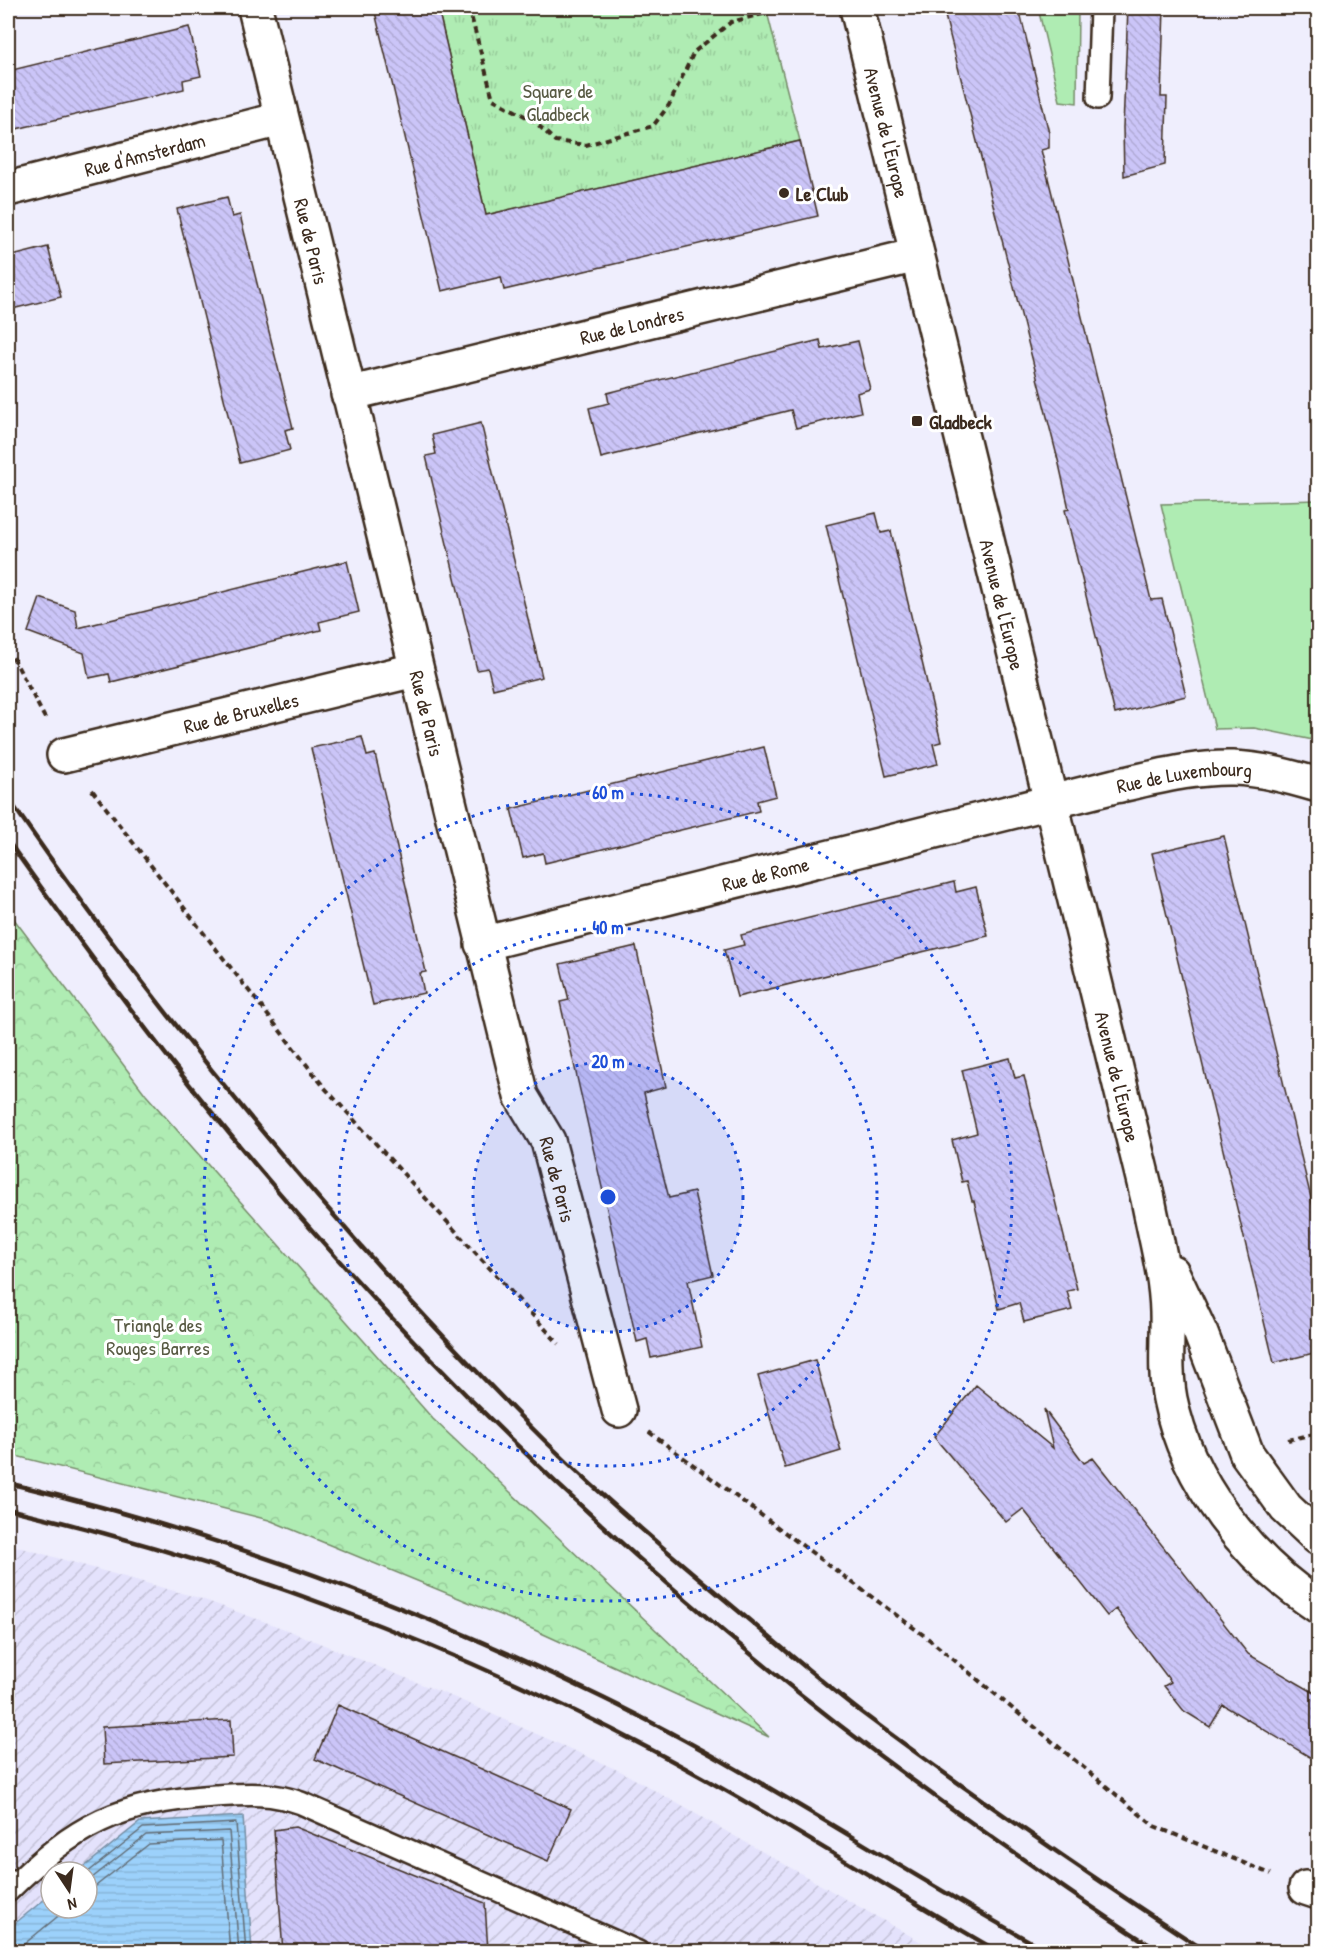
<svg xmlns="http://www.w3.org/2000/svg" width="1326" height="1959" font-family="'Patrick Hand',sans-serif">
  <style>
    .industrial { fill: url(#industrial-furrows); fill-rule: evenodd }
    .green { fill: #afecb3; stroke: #758b68; stroke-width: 1.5 }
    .forest { fill: url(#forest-crowns); stroke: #758b68; stroke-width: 1.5 }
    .park { fill: url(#park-tufts); stroke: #758b68; stroke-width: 1.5 }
    .water { fill: url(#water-rules); stroke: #758ea3; stroke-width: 1.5 }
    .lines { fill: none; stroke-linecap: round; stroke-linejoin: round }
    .shore { stroke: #626d76; stroke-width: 1.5 }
    .building { fill: url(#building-back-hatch); stroke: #3b2a1e; stroke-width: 1.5 }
    .lane-casing { stroke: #3b2a1e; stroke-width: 26 }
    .street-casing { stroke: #3b2a1e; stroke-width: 38 }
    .secondary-casing { stroke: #3b2a1e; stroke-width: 38 }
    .path { stroke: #3b2a1e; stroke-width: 4; stroke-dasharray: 6 4.5; stroke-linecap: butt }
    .lane { stroke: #fff; stroke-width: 21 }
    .street { stroke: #fff; stroke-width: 33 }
    .secondary { stroke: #fff; stroke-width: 33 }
    .rail { stroke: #3b2a1e; stroke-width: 4.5 }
    .ring { fill: none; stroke: #1d4ed8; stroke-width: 3; stroke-dasharray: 3 6 }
    .poi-dot { fill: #3b2a1e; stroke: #fff; stroke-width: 2 }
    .labels { text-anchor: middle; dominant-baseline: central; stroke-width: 6; stroke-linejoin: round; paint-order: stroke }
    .park-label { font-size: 20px; fill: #585a43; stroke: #fff }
    .street-label { font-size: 20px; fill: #3b2a1e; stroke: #fff }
    .poi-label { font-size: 20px; font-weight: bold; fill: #3b2a1e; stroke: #fff; text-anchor: start }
    .centre { fill: #1d4ed8; stroke: #fff; stroke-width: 3 }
    .ring-label { font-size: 18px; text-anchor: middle; font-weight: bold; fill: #1d4ed8; stroke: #fff; stroke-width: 6; stroke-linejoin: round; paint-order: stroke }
  </style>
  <defs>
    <pattern id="industrial-furrows" width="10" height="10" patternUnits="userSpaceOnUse" patternTransform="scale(1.5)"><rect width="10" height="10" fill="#e4e2fc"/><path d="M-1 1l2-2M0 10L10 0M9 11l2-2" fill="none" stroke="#c4c2d8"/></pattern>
    <pattern id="forest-crowns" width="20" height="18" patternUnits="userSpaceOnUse" patternTransform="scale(1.5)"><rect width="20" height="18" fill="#afecb3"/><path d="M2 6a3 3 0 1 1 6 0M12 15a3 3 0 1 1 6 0" fill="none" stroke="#97cb9a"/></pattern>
    <pattern id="park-tufts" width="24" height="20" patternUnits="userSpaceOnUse" patternTransform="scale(1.5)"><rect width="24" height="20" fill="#afecb3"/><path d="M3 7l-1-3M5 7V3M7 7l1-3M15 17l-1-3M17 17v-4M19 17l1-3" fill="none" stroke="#97cb9a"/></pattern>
    <pattern id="water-rules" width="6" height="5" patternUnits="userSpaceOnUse" patternTransform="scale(1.5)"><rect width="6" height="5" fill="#9cd1fb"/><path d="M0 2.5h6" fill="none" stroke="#87b4d7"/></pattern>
    <pattern id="building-back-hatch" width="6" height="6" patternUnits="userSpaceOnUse" patternTransform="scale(1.5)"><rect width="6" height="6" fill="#cbc5f8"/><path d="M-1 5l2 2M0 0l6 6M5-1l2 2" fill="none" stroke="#afa9d4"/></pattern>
  </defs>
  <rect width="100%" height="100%" fill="#efeefd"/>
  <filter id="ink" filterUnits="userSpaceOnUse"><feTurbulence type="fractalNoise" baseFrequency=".0167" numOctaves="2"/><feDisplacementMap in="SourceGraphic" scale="12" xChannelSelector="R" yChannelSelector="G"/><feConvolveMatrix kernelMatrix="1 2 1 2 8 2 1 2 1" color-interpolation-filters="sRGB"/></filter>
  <g filter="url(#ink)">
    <path class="industrial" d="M8 1544 199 1598 282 1628 458 1699 622 1772 937 1951H8ZM51 1872H87V1908H51Z"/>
    <path class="green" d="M1038 8H1078L1077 103 1060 101Z
      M1318 500V741L1254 728 1215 729 1161 504Z"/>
    <path class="forest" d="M8 911 146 1095 433 1419 769 1737 517 1622 269 1520 8 1454Z"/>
    <path class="park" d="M438 8H766L800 141 486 215Z"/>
    <path class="water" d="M243 1816 252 1951H8V1929L51 1894V1908H87V1872H78L140 1822Z"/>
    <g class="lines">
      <path class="shore" d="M87 1873 143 1828 236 1823 246 1952
        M87 1882 146 1835 229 1831 239 1952
        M87 1893 149 1844 221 1840 230 1952
        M8 1950 23 1945 68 1908"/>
    </g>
    <path class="building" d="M374 8H438L486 215 800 141 818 216 504 290 501 277 442 291Z
      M943 8H1019L1049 133V148L1041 150 1052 194 1151 600 1162 599 1186 696 1115 714 1065 510 1069 509 1059 464Z
      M1128 8H1164L1161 97H1167L1165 165 1124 176 1123 127Z
      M189 27 201 76 183 80 184 89 8 131V71Z
      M227 197 232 217 240 215 293 428 285 430 290 450 240 463 177 209Z
      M48 247 61 297 8 310V257Z
      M820 340 822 349 858 341 870 389 857 393 861 412 796 428 791 410 601 458 589 408 609 403 607 393Z
      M481 423 542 677 493 689 488 668 477 670 426 456 436 454 432 435Z
      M876 513 881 533 891 531 941 742 933 744 938 764 886 776 826 525Z
      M347 561 359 612 319 622 321 630 111 682 109 674 89 678 84 653 28 632 40 598 75 610 78 628Z
      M362 737 367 756 375 754 426 972 420 973 424 993 373 1005 311 748Z
      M764 747 776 796 757 801 759 811 545 863 543 853 523 858 511 809Z
      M1224 836 1318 1227V1352L1274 1363 1152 853Z
      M954 882 956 892 976 887 988 936 737 997 724 950 744 945 741 935Z
      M636 946 666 1087 644 1093 658 1155 669 1198 694 1192 713 1275 688 1281 702 1347 651 1358 647 1339 637 1342 560 1002 569 1000 560 964Z
      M1010 1058 1015 1078 1024 1076 1077 1289 1067 1291 1072 1310 1024 1322 1019 1303 999 1309 974 1201H972L967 1181 962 1182 952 1140 977 1133 962 1070Z
      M815 1360 841 1451 785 1468 758 1376Z
      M976 1385 1053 1448 1044 1409 1084 1463 1093 1458 1248 1654 1318 1695V1762L1223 1705 1210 1727 1184 1711 1164 1686 1171 1682 1116 1609 1107 1616 1023 1509 1006 1522 934 1437Z
      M338 1705 571 1809 548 1861 315 1759Z
      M231 1720 233 1757 104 1764 102 1727Z
      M295 1827 485 1903 488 1952H283L274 1830Z"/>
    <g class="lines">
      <defs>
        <path id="lane" d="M1098 98 1101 8
          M8 1891C76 1824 119 1802 215 1796 246 1794 272 1792 301 1803L638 1952"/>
        <g id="street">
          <path id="s1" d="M255 8 521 1096 548 1141 619 1410"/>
          <path id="s2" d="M8 189 281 119"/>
          <path id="s3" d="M348 394 917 255"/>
          <path id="s4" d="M64 755 415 670"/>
          <path id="s5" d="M482 944 1115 786C1153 778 1193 767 1233 768 1262 769 1291 777 1318 785"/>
          <path d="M1306 1888 1318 1892"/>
        </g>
        <g id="secondary">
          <path id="s6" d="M857 8 1148 1199C1155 1236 1166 1274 1167 1312 1168 1341 1164 1370 1170 1399 1187 1483 1248 1559 1318 1606"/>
          <path d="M1172 1272 1201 1334 1247 1454 1286 1508 1318 1538"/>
        </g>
      </defs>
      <use href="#lane" class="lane-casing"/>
      <use href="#street" class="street-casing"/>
      <use href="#secondary" class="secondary-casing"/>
      <path class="path" d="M469 8 493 99 534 121 555 141 586 145 653 126 669 105 694 52 731 22 786 8
        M8 648 47 722
        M92 790 324 1087 559 1344
        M649 1432 930 1640 1154 1826 1271 1874
        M1288 1440 1318 1433"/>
      <use href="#lane" class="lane"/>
      <use href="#street" class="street"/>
      <use href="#secondary" class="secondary"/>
      <path class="rail" d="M8 798C162 1020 334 1227 523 1419 584 1481 651 1538 718 1594 765 1633 812 1674 861 1712 973 1796 1089 1875 1207 1952
        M8 841C69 927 131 1012 197 1094 424 1376 690 1625 986 1833 1044 1874 1101 1915 1161 1952
        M8 1483C213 1532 413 1605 603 1698 757 1773 899 1870 1049 1952
        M8 1509C228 1560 447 1643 648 1748 768 1811 882 1885 999 1952"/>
    </g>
  </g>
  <circle cx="608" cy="1197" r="135" fill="#1d4ed8" fill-opacity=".12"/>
  <g class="ring">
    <circle cx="608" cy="1197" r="135"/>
    <circle cx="608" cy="1197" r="269"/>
    <circle cx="608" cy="1197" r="404"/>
  </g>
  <g class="poi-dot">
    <circle cx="784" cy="193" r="6"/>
    <rect x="911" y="415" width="12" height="12" rx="3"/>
  </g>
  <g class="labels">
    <g class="park-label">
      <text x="558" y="90">Square de<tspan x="558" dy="23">Gladbeck</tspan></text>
      <text x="158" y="1324">Triangle des<tspan x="158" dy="23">Rouges Barres</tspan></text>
    </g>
    <g class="street-label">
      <text stroke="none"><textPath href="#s6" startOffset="128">Avenue de l'Europe</textPath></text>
      <text stroke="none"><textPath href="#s2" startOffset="141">Rue d'Amsterdam</textPath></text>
      <text stroke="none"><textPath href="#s1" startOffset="240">Rue de Paris</textPath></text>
      <text stroke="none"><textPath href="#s3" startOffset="292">Rue de Londres</textPath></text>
      <text stroke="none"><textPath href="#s6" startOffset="614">Avenue de l'Europe</textPath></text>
      <text stroke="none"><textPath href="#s4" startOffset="182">Rue de Bruxelles</textPath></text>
      <text stroke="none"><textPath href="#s1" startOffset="726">Rue de Paris</textPath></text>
      <text stroke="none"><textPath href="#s5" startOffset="723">Rue de Luxembourg</textPath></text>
      <text stroke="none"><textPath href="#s5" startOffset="292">Rue de Rome</textPath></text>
      <text stroke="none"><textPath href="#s6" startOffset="1100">Avenue de l'Europe</textPath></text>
      <text stroke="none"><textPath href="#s1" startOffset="1212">Rue de Paris</textPath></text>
    </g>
    <g class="poi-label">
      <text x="796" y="193">Le Club</text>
      <text x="929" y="421">Gladbeck</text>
    </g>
  </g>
  <circle cx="608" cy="1197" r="9" class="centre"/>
  <g class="ring-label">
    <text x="608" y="799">60 m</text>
    <text x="608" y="934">40 m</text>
    <text x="608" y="1068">20 m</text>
  </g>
  <rect width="1326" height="1959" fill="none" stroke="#fff" stroke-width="30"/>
  <rect x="15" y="15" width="1296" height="1929" fill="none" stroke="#3b2a1e" stroke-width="2" filter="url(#ink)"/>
  <g transform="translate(69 1890) rotate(167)"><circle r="28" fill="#ffffff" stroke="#b1aaa5" stroke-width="1.5"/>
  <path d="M0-4.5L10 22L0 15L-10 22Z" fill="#3b2a1e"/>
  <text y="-9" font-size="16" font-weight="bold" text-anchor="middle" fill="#3b2a1e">N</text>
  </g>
</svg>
